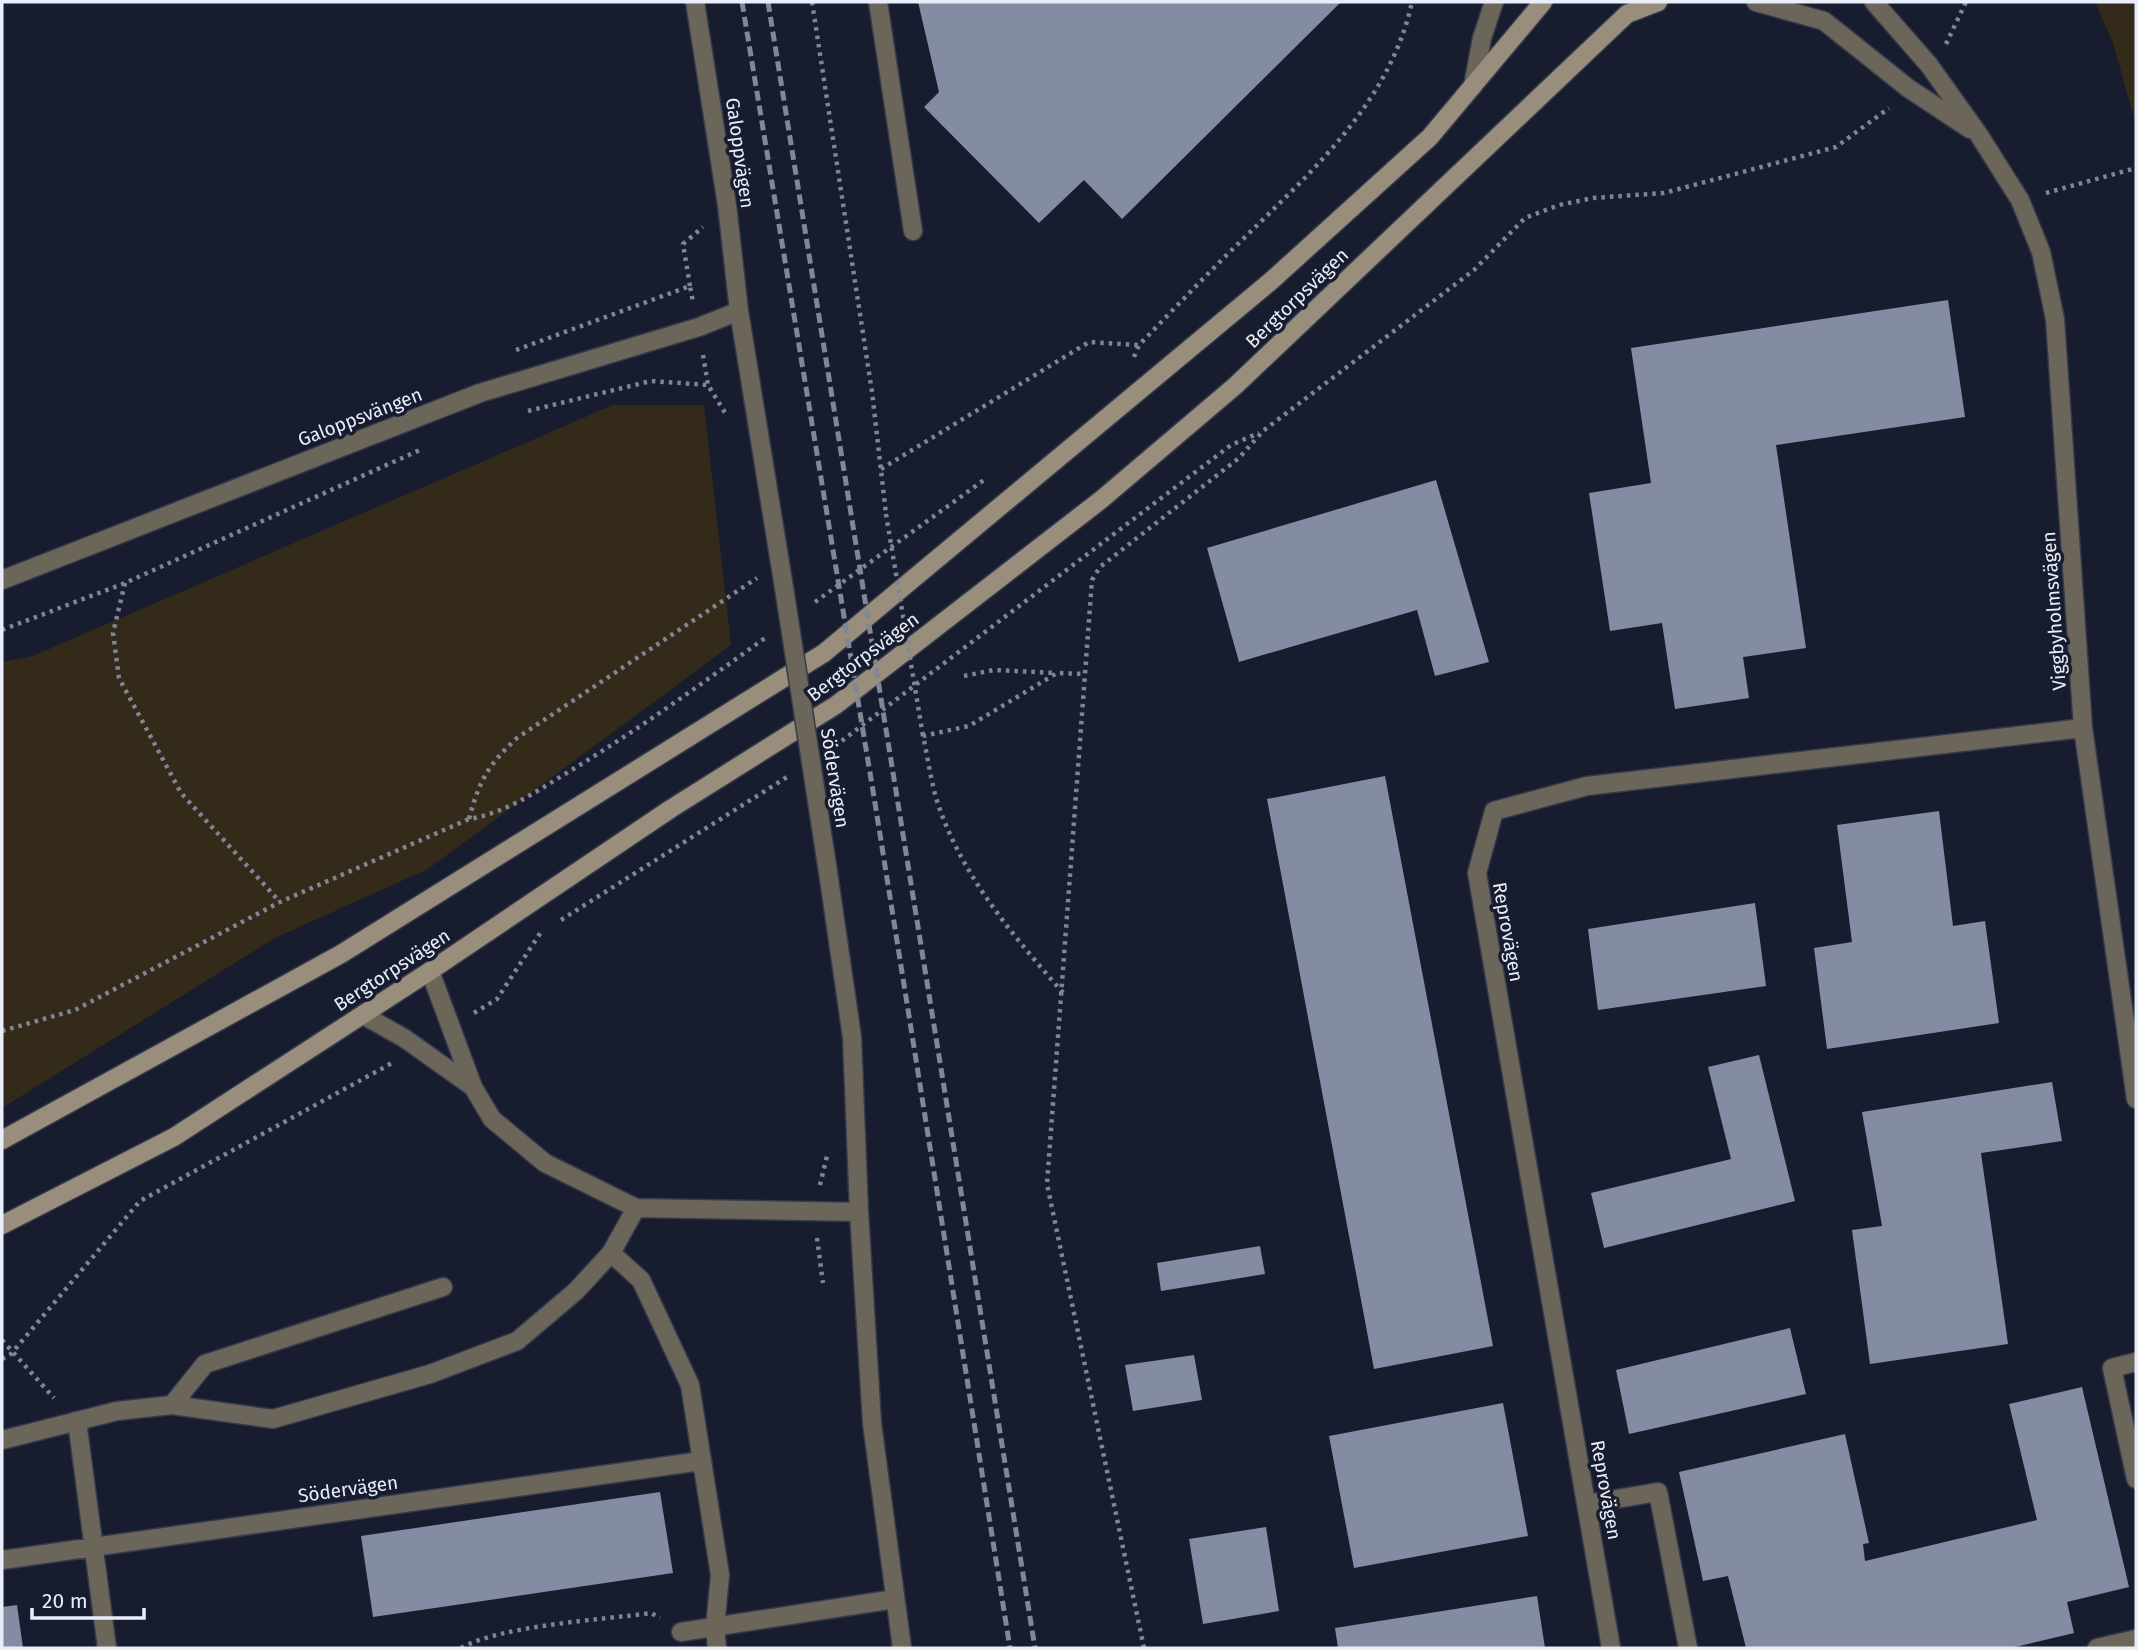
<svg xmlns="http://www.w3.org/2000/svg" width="2138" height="1650" font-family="'Fira Sans',sans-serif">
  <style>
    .green { fill: #342a1a }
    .building { fill: #838ca2 }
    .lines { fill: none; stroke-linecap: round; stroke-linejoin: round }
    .service-casing { stroke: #343a4b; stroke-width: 21 }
    .minor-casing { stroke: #343a4b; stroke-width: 21 }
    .tertiary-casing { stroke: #343a4b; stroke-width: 21 }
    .secondary-casing { stroke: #343a4b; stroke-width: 21 }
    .path { stroke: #808594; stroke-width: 4.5; stroke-dasharray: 3.5 5; stroke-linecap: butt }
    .service { stroke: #6c655a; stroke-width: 18 }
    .minor { stroke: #6c655a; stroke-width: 18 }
    .tertiary { stroke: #6c655a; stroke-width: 18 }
    .secondary { stroke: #998e7c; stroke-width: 18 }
    .rail { stroke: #818795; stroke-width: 5; stroke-dasharray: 10 5; stroke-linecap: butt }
    .minor-bridge-casing { stroke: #343a4b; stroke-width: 21; stroke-linecap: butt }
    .path-bridge { stroke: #808594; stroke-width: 4.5; stroke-dasharray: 3.5 5; stroke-linecap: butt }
    .minor-bridge { stroke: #6c655a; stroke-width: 18 }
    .labels { text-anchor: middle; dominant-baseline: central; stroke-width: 7; stroke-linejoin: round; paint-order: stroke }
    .street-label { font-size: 19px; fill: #e9eefa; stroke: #171d2e }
  </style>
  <rect width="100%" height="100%" fill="#171d2e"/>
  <path class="green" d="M2095 2H2136V125L2113 43Z
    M613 405H704L731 645 428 869 275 938 2 1108V662L33 656Z"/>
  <path class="building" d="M918 2H1341L1122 219 1084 180 1039 223 924 107 939 92Z
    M1948 300 1965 417 1776 445 1806 648 1743 657 1749 698 1675 709 1662 623 1610 631 1589 493 1651 483 1631 348Z
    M1436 480 1489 662 1435 676 1417 610 1239 662 1207 548Z
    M1385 776 1493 1346 1374 1369 1267 799Z
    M1939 811 1953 926 1985 921 1999 1023 1827 1049 1814 948 1852 942 1837 825Z
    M1755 903 1766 986 1598 1010 1588 929Z
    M1759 1055 1795 1201 1604 1248 1591 1193 1731 1159 1708 1067Z
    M2052 1082 2062 1141 1981 1153 2008 1344 1870 1364 1852 1230 1882 1226 1862 1112Z
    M1260 1246 1265 1274 1161 1291 1157 1263Z
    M1790 1328 1806 1394 1629 1434 1616 1370Z
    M1194 1355 1202 1400 1133 1411 1125 1365Z
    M2082 1387 2129 1587 2067 1602 2074 1633 2011 1648H1746L1728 1576 1703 1581 1679 1472 1845 1434 1869 1543 1863 1544 1865 1561 2037 1520 2009 1404Z
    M1503 1403 1528 1536 1354 1568 1329 1436Z
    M660 1492 673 1573 373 1617 361 1536Z
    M1266 1527 1279 1611 1203 1624 1189 1539Z
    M1537 1596 1545 1648H1338L1335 1628Z
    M17 1605 23 1648H2V1607Z"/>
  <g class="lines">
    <defs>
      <path id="service" d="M878 2 913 231
        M2136 1362 2112 1368 2136 1479
        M2 1440 117 1411 172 1405 205 1364 443 1287
        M1587 1504 1658 1492 1688 1648
        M681 1632 895 1599
        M2097 1648 2136 1639"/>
      <path id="minor" d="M695 2 727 205 739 311 785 594
        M1756 2 1824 21 1908 88 1970 129
        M1874 2 1929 65 1979 135 2020 200 2041 252 2055 319 2083 728 2136 1099
        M2 580 480 393 699 327 739 311
        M828 872 852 1037 859 1212 872 1423 902 1648
        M430 971 473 1087 492 1119 545 1163 636 1208 859 1212
        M363 1015 404 1038 473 1087
        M611 1253 641 1280 690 1385 720 1575 715 1627 717 1648
        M172 1405 273 1419 430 1374 517 1341 576 1291 611 1253 636 1208
        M77 1421 107 1648
        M2 1560 701 1461
        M1611 1648 1477 873 1494 811 1587 786 2083 728"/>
      <path id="tertiary" d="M1473 86 1482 38 1494 2"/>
      <path id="secondary" d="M2 1140 341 954 824 653 1271 281 1430 137 1543 2
        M2 1225 174 1137 430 971 672 808 836 705 1102 499 1235 386 1627 14 1658 2"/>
    </defs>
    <use href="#service" class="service-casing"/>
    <use href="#minor" class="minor-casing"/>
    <use href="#tertiary" class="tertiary-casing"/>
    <use href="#secondary" class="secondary-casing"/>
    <path class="path" d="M812 2 872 392 886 514
      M1946 44 1966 2
      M2046 193 2136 168
      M690 286 683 244 703 227
      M516 350 690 286 693 302
      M703 355 708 385
      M1134 357 1139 345C1173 310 1206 275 1241 241 1311 172 1390 103 1412 2
      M528 411 651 381 708 385 727 416
      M881 469 1089 342 1139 345
      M125 583 113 633 119 678 181 793 280 902
      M815 602 984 480
      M2 630 125 583 422 449
      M964 676 994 670 1056 673
      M835 746 1231 445 1259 433
      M469 819C479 781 488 765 517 738L757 578
      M561 920 787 777
      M1063 993C1013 935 963 878 938 804 931 783 928 758 923 736L969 726 1057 673 1084 674
      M474 1013 497 999 541 932
      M2 1031 75 1010 280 902 469 819C505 813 534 793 565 774 635 732 700 685 765 638
      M820 1185 827 1156
      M817 1238 823 1283
      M2 1340 54 1398
      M2 1359 11 1354 140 1201 392 1063
      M461 1648C503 1625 601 1620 651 1613L660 1618
      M1144 1648 1047 1184 1092 580 1100 567 1239 458 1263 431 1474 270 1525 218 1559 205 1593 198 1664 193 1836 147 1889 108"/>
    <use href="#service" class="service"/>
    <use href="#minor" class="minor"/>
    <use href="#tertiary" class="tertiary"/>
    <use href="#secondary" class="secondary"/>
    <path class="rail" d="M742 2 874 797 1010 1648
      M768 2 1035 1648"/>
    <defs>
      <path id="minor-bridge" d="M785 594 828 872"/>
    </defs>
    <use href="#minor-bridge" class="minor-bridge-casing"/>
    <path class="path-bridge" d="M886 514 923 736"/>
    <use href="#minor-bridge" class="minor-bridge"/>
  </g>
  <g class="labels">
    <g class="street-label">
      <text transform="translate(740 153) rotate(82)">Galoppvägen</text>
      <text transform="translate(1297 298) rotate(-44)">Bergtorpsvägen</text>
      <text transform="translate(360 417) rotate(-21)">Galoppsvängen</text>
      <text transform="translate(2054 611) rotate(-94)">Viggbyholmsvägen</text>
      <text transform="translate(863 657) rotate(-37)">Bergtorpsvägen</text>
      <text transform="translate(835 778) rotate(81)">Södervägen</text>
      <text transform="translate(1508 932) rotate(80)">Reprovägen</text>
      <text transform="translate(392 970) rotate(-33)">Bergtorpsvägen</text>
      <text transform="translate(348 1489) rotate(-8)">Södervägen</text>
      <text transform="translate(1606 1490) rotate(80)">Reprovägen</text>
    </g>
  </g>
  <rect width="2138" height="1650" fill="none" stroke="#e9eefa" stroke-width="7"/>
  <path d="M32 1608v10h112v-10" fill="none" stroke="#e9eefa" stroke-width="3.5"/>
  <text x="42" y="1608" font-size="21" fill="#e9eefa" stroke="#171d2e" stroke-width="5" paint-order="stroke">20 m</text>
</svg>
